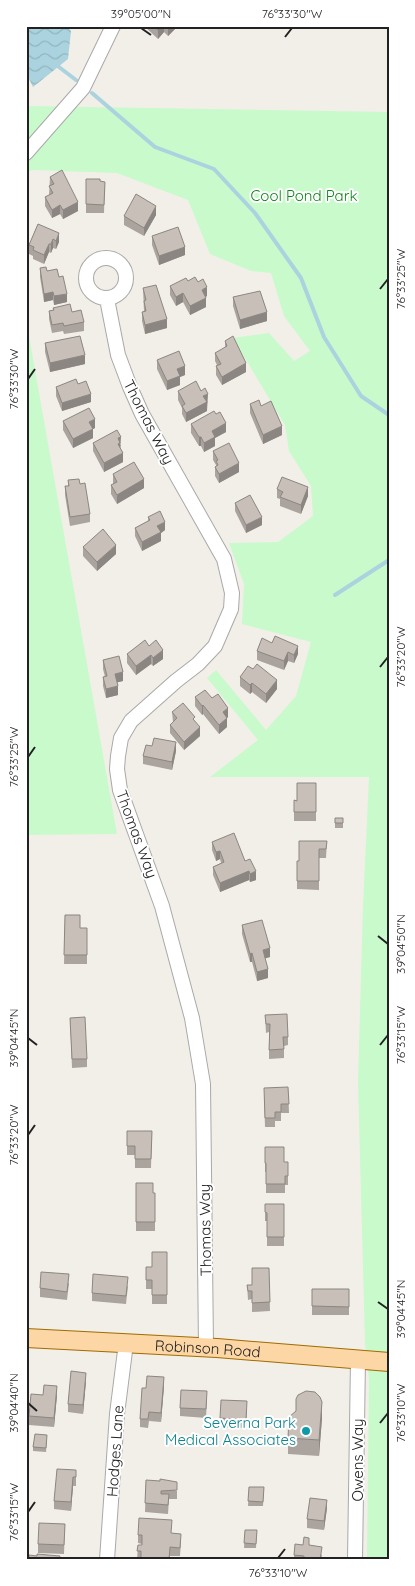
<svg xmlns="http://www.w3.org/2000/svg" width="415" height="1586" font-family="Quicksand,sans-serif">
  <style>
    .park { fill: #c8facc }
    .water { fill: url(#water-waves) }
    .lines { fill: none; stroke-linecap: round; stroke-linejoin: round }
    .stream { stroke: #aad3df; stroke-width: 4 }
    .minor-casing { stroke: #a9a9a9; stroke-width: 16 }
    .major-casing { stroke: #a06b00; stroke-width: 20 }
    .minor { stroke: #fff; stroke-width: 14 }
    .major { stroke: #fcd6a4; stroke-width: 18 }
    .wall { fill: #aba49e }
    .shaded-wall { fill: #8b8681 }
    .building { fill: #c7bfb8; stroke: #8b8681 }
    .ticks { fill: none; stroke: #222; stroke-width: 2 }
    .culture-dot { fill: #0f9aa8; stroke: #fff; stroke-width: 2 }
    .labels { text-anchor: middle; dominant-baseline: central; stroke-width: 4; stroke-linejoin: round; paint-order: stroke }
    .park-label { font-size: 15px; fill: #0c8416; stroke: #fff }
    .street-label { font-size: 15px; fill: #222; stroke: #fff }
    .culture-label { font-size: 15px; fill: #0d838f; stroke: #fff; text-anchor: end }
    .neatline { fill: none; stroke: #222; stroke-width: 2 }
    .ticks-label { font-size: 12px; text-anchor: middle; fill: #222 }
  </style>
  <defs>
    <pattern id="water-waves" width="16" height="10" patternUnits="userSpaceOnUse" patternTransform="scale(1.25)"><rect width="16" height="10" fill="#aad3df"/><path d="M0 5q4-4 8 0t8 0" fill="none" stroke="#92b5bf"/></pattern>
  </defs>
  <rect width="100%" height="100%" fill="#f2efe9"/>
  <path class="park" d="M26 106 389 112V1560H367L369 1379 365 1343 358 1082 363 906 369 777H210L258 740 207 678 216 670 266 730 296 696 311 642 242 624 244 584 229 543 278 542 313 516 311 486 289 451 285 425 233 338 269 333 294 361 310 351 284 316 271 273 251 271 210 254 188 200 117 173 32 170 26 173Z
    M26 319 117 834 26 835Z"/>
  <path class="water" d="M26 26H67L71 31 68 59 33 87 26 73Z"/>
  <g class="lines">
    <path class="stream" d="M55 64 76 80
      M92 93 155 147 214 169 255 213 301 278 324 337 361 396 389 415
      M335 595 389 560"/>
    <defs>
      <path id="minor" d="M26 153 83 88 113 26
        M86 278a20 20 0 1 1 40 0a20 20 0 1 1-40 0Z
        M107 299 118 355 130 387 142 414 224 559 232 593 231 609 215 646 198 664 176 681 131 721 121 738 118 756 117 769 120 790 162 906 192 1018 203 1084 206 1347
        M107 1560 117 1414 126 1343
        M355 1560 358 1359"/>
      <g id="major">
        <path id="s1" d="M26 1338 217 1348 389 1362"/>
      </g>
    </defs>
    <use href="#minor" class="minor-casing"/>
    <use href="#major" class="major-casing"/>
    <use href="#minor" class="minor"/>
    <use href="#major" class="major"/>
  </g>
  <path class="wall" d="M144 26H177V27L168 36 164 32 158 39Z
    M50 177 78 211 63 219 60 214 52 218 45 206V197L49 195Z
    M86 179 105 182 104 213H86Z
    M156 215 144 236 124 225V216Z
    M38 224 59 242 56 249 53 248 51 253 49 252 44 264 33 259V256L29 254V245Z
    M152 236 185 255 159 265 152 245Z
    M40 268 59 277 67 302 54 305 53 300 44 302 40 277Z
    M170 286 207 296 205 297 206 307 190 315 183 302 176 306 170 295Z
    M143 288 167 328 145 334 142 321V312H144Z
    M233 297 267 321 240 329 233 306Z
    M53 308 72 312 84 322V331L64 334 63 331 52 333 49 319V311L53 310Z
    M225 341 246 372 222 385 216 375V366L217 365 215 361V353L225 348Z
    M45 343 85 364 50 372 45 352Z
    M157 360 185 375 180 377V385L167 390 157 369Z
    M78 384 91 402 62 411 56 396V387Z
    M178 391 208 402 207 403V411L186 422 182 414V408L178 400Z
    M250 404 261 406 282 435 263 444 250 413Z
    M63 421 95 428 93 429V438L73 448 63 430Z
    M191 424 226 432 215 438V446L204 452 201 446H199L191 433Z
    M93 443 121 445 120 448 123 462 104 472 93 451Z
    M213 451 239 472 219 483 215 476V467L216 466V465L213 460Z
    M113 474 144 488 117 504 111 494V485L113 484Z
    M68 480 90 514V522L70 526 65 495V486H68Z
    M277 489 308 496 301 514 280 506V499L277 498Z
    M235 503 262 525 246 533 235 511Z
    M148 517 165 530 161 533V541L142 551 135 536V528L148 521Z
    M83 547 116 554 97 571 83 556Z
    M272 643 298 654 294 663 288 661 284 670 257 660V651Z
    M149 646 163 659 153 666 151 664 136 675 127 663V654Z
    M103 660 123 681 117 682 118 695 106 698 103 686V677H105L103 669Z
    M253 669 277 689 266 703 252 692 250 694 240 686V677Z
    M195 697 212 698 228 717 227 718V727L219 734 203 714 202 715 195 706Z
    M172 712 195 721 200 736 184 750 170 733V725L173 722Z
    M152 746 176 751 172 770 143 764V756Z
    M316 783V821H294V800L297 801Z
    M335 818H343V828H335Z
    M327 841 326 858H319V890L297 889V861H299Z
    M212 842 245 861 256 880 250 882 249 880 220 892 213 875V867L221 863 220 859 216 861 212 850Z
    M65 915 80 928H87V964H64Z
    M242 925 270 957 265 958 268 978 257 981 252 962H250L242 934Z
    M265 1015 288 1037V1045L284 1046V1058L269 1059V1032L266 1033Z
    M70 1018 87 1059V1067L72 1068Z
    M288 1087 289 1113H281V1121H275V1127H265L264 1097Z
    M127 1131H152L151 1168H135V1155H127Z
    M265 1147 284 1162H288V1185H285V1193H266V1172H265Z
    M136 1183 153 1193H155V1231H136Z
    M265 1204H284V1246H267V1221H265Z
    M167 1252V1304H152V1289H146V1275L152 1267Z
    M269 1268 270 1311 252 1312V1299L248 1300 247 1285H252Z
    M69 1283 67 1300 40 1297V1288Z
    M128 1286 126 1304 92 1301V1293Z
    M312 1289H349V1315H312Z
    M86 1381 83 1414 68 1412V1404Z
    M164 1386 161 1422 149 1421 148 1428 140 1427V1419L146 1388Z
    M43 1395H57L54 1427 29 1425V1416Z
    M207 1400 206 1418 180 1416V1408Z
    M247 1410 246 1428 220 1427V1418Z
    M296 1411 322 1418 319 1456 288 1454V1438Z
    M47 1440 46 1452 33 1451V1447Z
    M76 1470V1486H73L71 1511 54 1509V1501Z
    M146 1480 177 1491V1499H169L168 1514 145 1512Z
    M249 1487H264L263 1506H248Z
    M327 1508 324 1530 307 1528V1519Z
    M65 1524 64 1554 38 1553V1544Z
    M245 1530H257L256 1548H244Z
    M172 1533 181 1542 180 1556H170V1560H137L138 1545H142V1544L138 1543V1535Z
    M309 1546 322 1555 321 1560H294V1555Z"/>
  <path class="shaded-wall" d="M161 26H164V32L158 39V30Z
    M170 26H177V27L168 36V28Z
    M78 202V211L63 219V210Z
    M60 205V214L52 218V210Z
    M156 206V215L144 236V228Z
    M59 233V242L56 249V241Z
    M53 239V248L51 253V244Z
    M49 244V252L44 264V255Z
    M185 247V255L159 265V256Z
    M207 287V296L202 299V290Z
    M53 292V300L44 302V294Z
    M183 293V302L176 306V297Z
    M67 294V302L54 305V296Z
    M206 298V307L190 315V306Z
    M267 312V321L240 329V320Z
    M167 319V328L145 334V325Z
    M85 355V364L50 372V363Z
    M246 363V372L222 385V377Z
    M185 366V375L180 377V385L167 390V381L177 369Z
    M91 394V402L62 411V403Z
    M208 394 207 411 186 422V413L203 396Z
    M95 419V428L93 429V438L73 448V439L89 422Z
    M226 423V432L215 438V446L204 452V443L212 431Z
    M282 426V435L263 444V435Z
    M121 437 120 451 118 453V438Z
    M199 437H201V446H199Z
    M123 453V462L104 472V463Z
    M239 463V472L219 483V474Z
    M144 479V488L117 504V495Z
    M308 487V496L301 514V505Z
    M262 517V525L246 533V525Z
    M165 522V530L161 533V541L142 551V542L157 526Z
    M116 545V554L97 571V562Z
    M298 646V654L294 663V655Z
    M163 650V659L153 666V658Z
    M288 652V661L284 670V661Z
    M151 655V664L136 675V666Z
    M123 672V681L115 683V674Z
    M277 680V689L266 703V694Z
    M252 683V692L250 694V685Z
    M118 686V695L106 698V689Z
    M203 705V714L202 715V706Z
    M228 708V717L223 721V712Z
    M227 718V727L219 734V725Z
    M200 727V736L184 750V742Z
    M176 742V751L172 770V762Z
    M220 851V859L216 861V852Z
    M249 871V880L220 892V883Z
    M256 871V880L250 882V874Z
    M270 948V957L263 959V950Z
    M252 953V962H250V954Z
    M268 969V978L257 981V972Z
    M86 1373V1381L83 1414V1405Z
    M164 1377V1386L161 1422V1413Z
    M57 1386V1395L54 1427V1418Z
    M322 1402V1418L319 1456V1440Z
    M73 1477V1486L71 1511V1502Z
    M327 1500V1508L324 1530V1521Z"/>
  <path class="building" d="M153 26H161L158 30Z
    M62 170 78 202 63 210 60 205 52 210 45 197 53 193 49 186 54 184 50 177Z
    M86 179H100V181L105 182 104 205 86 204Z
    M136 194 156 206 144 228 124 216Z
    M38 224 59 233 56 241 53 239 51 244H49L44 255 33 250 34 247 29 245Z
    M178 227 185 247 159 256 152 236Z
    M46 267 47 271 57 269 59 277 63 276 67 294 54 296 53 292 44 294 40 268Z
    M195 277 198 282 203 279 207 287 202 290 206 298 190 306 183 293 176 297 170 286 186 278 188 281Z
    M156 285 167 319 145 325 142 312 146 311 144 301 146 300 143 288Z
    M260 291 267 312 240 320 233 297Z
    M70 304 72 312 81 310 84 322 64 326 63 323 52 325 49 311 54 310 53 308Z
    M80 336 85 355 50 363 45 343Z
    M233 336 246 363 222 377 216 366 221 364 215 353 227 346 225 341Z
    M179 351 185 366 177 369 180 376 167 381 157 360Z
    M76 379 78 384 86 381 91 394 62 403 56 387Z
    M196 381 201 391 205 388 208 394 203 396 207 402 186 413 182 406 185 404 178 391Z
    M259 400 261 406 271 401 282 426 263 435 250 404Z
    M89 408 95 419 89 422 93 429 73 439 63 421Z
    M214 411 216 414 220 412 226 423 212 431 215 437 204 443 201 437H199L191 424Z
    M117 430 121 437 118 438 120 443 118 444 123 453 104 463 93 443Z
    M229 443 239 463 219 474 215 467 218 465 216 461 218 460 213 451Z
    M134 462 144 479 117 495 111 485 117 482 113 474Z
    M282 477 308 487 301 505 280 497 283 492 277 489Z
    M79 479 80 484 85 483 90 514 70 517 65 486H69L68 480Z
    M250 495 262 517 246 525 235 503Z
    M160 511 165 522 157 526 161 532 142 542 135 528 150 520 148 517Z
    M103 529 116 545 97 562 83 547Z
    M275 636 298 646 294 655 288 652 284 661 257 651 262 638 272 643Z
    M145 640 149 646 156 640 163 650 153 658 151 655 136 666 127 654Z
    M119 656 123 672 115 674 118 686 106 689 103 677 107 676 103 660Z
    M257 664 277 680 266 694 252 683 250 685 240 677 248 666 253 669Z
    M205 690 212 698 218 694 228 708 223 712 227 718 219 725 203 705 202 706 195 697Z
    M183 703 195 717 193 719 200 727 184 742 170 725 177 718 172 712Z
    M154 738 176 742 172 762 143 756 146 745 152 746Z
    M297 783H316V812H294V800L297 801Z
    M335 818H343V823H335Z
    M234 833 245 861 250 859 256 871 250 874 249 871 220 883 213 867 224 862 220 851 216 852 212 842Z
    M299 841H327L326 849H319V881H297V861H299Z
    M65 915H80V928H87V955H64Z
    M262 920 270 948 263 950 268 969 257 972 252 953 250 954 242 925Z
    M287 1014 288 1037H283L284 1049 269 1050 270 1024H266L265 1015Z
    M85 1017 87 1059H72L70 1018Z
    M288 1087 289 1104H281V1112H275V1118H265L264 1088Z
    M127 1131H152L151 1159H135V1146H127Z
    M265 1147H284V1162H288V1176H285V1184H266V1163H265Z
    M136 1183H153V1193H155V1222H136Z
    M265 1204H284V1237H267V1213L265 1212Z
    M152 1252H167V1295H152V1280H146V1267H152Z
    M252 1268H269L270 1302 252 1303V1291H248L247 1285H252Z
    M41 1272 69 1274 67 1292 40 1288Z
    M93 1274 128 1277 126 1296 92 1293Z
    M312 1289H349V1307L312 1306Z
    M71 1371 86 1373 83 1405 68 1404Z
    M147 1376 164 1377 161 1413 149 1412 148 1419H140L142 1388H146Z
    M44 1385 57 1386 54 1418 29 1416 31 1394 43 1395Z
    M181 1390 207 1391 206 1409 180 1408Z
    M306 1391 315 1392 320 1397 322 1402 319 1440 288 1438 289 1417 296 1411V1399L298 1395Z
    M221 1400 247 1401 246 1420 220 1418Z
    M35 1434 47 1435 46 1448 33 1447Z
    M57 1469 76 1470V1477H73L71 1502 54 1501Z
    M160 1479 177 1482V1490L161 1491V1494H169L168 1505 145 1503 146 1480 160 1481Z
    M249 1487H264L263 1502 248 1501Z
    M310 1498 327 1500 324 1521 307 1519Z
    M139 1518 172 1520 171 1533 181 1534 180 1548 170 1547 169 1560H141V1551H137L138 1545H142V1535H138Z
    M39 1523 65 1524 64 1545 38 1544Z
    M245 1530H257L256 1544 244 1543Z
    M304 1537 309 1538V1545L322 1547 320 1560H304V1556L294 1555 295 1544 303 1545Z
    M37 1554 60 1556 59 1560H29V1555L37 1556Z"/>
  <path class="ticks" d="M141 28 151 35M285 37 292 28M380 289 388 279M28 379 35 369M380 667 388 657M28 757 35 747M378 936 388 944M28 1038 37 1045M380 1045 388 1035M28 1135 35 1125M378 1302 388 1309M28 1403 37 1411M380 1423 388 1413M28 1512 35 1502M278 1558 285 1549"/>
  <circle class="culture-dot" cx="306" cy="1431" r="5"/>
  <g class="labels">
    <g class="park-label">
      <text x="304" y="195">Cool Pond Park</text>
    </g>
    <g class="street-label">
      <text transform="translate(149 422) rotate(63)">Thomas Way</text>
      <text transform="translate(137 834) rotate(70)">Thomas Way</text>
      <text transform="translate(205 1230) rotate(-91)">Thomas Way</text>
      <text stroke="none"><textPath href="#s1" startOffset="182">Robinson Road</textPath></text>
      <text transform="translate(115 1451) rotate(-86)">Hodges Lane</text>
      <text transform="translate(357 1460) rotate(-90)">Owens Way</text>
    </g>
    <g class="culture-label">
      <text x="296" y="1422">Severna Park<tspan x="296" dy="17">Medical Associates</tspan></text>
    </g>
  </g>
  <rect width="415" height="1586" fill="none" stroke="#ffffff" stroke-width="55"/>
  <rect x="28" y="28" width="360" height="1530" class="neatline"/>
  <g class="ticks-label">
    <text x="141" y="18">39°05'00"N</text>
    <text x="292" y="18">76°33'30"W</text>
    <text transform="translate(401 279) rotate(-90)" y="4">76°33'25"W</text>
    <text transform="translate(14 379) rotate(-90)" y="4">76°33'30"W</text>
    <text transform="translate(401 657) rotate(-90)" y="4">76°33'20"W</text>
    <text transform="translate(14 757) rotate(-90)" y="4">76°33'25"W</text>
    <text transform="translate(401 944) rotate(-90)" y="4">39°04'50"N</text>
    <text transform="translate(401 1035) rotate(-90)" y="4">76°33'15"W</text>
    <text transform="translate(14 1038) rotate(-90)" y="4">39°04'45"N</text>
    <text transform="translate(14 1135) rotate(-90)" y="4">76°33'20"W</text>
    <text transform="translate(401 1309) rotate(-90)" y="4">39°04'45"N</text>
    <text transform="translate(14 1403) rotate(-90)" y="4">39°04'40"N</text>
    <text transform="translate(401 1413) rotate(-90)" y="4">76°33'10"W</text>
    <text transform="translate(14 1512) rotate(-90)" y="4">76°33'15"W</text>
    <text x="278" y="1577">76°33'10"W</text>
  </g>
</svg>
